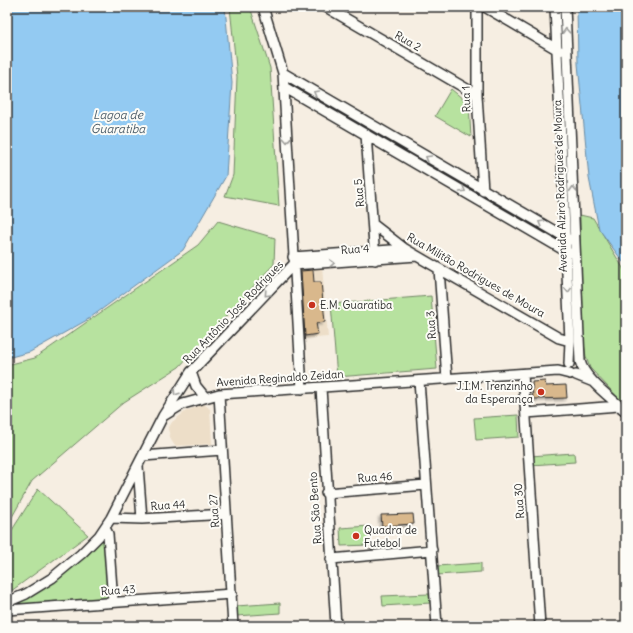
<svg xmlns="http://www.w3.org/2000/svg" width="633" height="633" font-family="Delius,sans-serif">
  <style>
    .built { fill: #eddec8 }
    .green { fill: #b7e29f; stroke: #718665 }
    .water { fill: #93caf2; stroke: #698aa2 }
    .building { fill: #d9b88c; stroke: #2b2b2b; filter: url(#shadow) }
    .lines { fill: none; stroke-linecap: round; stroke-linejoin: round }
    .street-casing { stroke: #2b2b2b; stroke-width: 12 }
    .street { stroke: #fdfcf7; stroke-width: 9 }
    .oneway { stroke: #9e9e9b }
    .poi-dot { fill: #c8321e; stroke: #fdfcf7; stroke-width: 1.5 }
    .labels { text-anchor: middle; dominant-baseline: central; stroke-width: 4; stroke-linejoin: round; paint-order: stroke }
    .street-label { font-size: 11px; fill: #2b2b2b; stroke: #fdfcf7 }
    .poi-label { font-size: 11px; fill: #2b2b2b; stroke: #fdfcf7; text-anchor: start }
    .water-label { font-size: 12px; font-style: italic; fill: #4a5b67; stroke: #fdfcf7 }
  </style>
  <defs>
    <filter id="shadow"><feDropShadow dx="-2.5" dy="2.5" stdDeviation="1" flood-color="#0004"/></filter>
  </defs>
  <rect width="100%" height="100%" fill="#f6eee2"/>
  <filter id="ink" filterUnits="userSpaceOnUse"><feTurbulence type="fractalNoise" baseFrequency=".025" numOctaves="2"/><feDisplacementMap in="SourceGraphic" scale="8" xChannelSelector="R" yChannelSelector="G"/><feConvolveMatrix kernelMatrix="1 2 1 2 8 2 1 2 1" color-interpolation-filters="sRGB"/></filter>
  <g filter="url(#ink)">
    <path class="built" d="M322 266 328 337 301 339 296 268Z
      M204 404 210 409 212 444 175 446 171 440 168 429 172 422 186 411Z"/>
    <path class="green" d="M230 7H250L270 68 279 206 225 196 233 175 237 77Z
      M451 89 469 104 471 137 435 116Z
      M580 215 593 218 626 273V406L590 368 586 357 581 322Z
      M218 221 275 238 274 264 179 367 124 402 32 481 7 526V365L35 358 198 245Z
      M431 296 437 369 337 377 331 304Z
      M518 415 519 437 476 440 474 418Z
      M574 453 575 462 531 465 530 456Z
      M38 489 88 535 7 594V538Z
      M370 526 371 545 341 546 340 528Z
      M104 537 110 598 14 605 71 569Z
      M481 563V572L437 575V566Z
      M429 594 430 603 383 606 382 596Z
      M280 603V613L237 616 236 606Z"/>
    <path class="water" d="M7 7H225L232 83 226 176 183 250 87 320 30 352 7 358Z
      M577 7H626V60L623 92 626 108V266L599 229 589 178 578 64Z"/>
    <path class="building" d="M313 270 314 282H321L325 322 316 323 318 334 305 336 301 271Z
      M545 381 546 386 566 385 567 398 533 399 532 382Z
      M413 514 414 524 382 526 381 515Z"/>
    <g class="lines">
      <defs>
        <path id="street" d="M263 7 283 73 302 389
          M326 7 477 95
          M477 7V95L483 191
          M485 7 560 51
          M555 7 570 341 569 364
          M565 7 580 361C584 379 613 399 626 412
          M283 73 570 240
          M284 87 569 253
          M366 134 375 260
          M374 225 405 249 559 338 570 341
          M293 257 405 249
          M293 265 417 256
          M439 269 447 379
          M191 372 196 386 205 397
          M523 374 540 626
          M576 375 591 381
          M419 381 437 626
          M321 388 336 626
          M219 394 233 626
          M526 413 619 406
          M165 415 183 404 219 394 558 371 570 374
          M143 456 222 450
          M138 466 142 519
          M326 493 426 485
          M111 518 142 519 226 514
          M105 528 108 534 113 602
          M331 559 432 550
          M7 602 26 594 52 578 81 554 99 536 111 518 163 416 191 372 293 265
          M7 610 232 594"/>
      </defs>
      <use href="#street" class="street-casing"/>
      <use href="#street" class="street"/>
    </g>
    <defs><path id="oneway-chevron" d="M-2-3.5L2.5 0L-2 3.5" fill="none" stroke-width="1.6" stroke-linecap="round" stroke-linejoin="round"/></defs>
    <g class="oneway">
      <use href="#oneway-chevron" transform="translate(566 31) rotate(-93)"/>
      <use href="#oneway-chevron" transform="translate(316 93) rotate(-150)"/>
      <use href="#oneway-chevron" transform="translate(287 140) rotate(87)"/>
      <use href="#oneway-chevron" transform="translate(428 158) rotate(-150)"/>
      <use href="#oneway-chevron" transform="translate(573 189) rotate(-93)"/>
      <use href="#oneway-chevron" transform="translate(463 190) rotate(30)"/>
      <use href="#oneway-chevron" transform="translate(541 223) rotate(-150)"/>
      <use href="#oneway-chevron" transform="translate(332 263) rotate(-4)"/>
      <use href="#oneway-chevron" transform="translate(568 290) rotate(88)"/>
      <use href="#oneway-chevron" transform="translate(267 294) rotate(133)"/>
      <use href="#oneway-chevron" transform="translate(176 393) rotate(123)"/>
    </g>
  </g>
  <g class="poi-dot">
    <circle cx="312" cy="305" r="4"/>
    <circle cx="541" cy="392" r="4"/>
    <circle cx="356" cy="536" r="4"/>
  </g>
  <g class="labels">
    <g class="street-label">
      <text transform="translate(408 41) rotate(30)">Rua 2</text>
      <text transform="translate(466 99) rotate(-92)">Rua 1</text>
      <text transform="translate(560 186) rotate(-92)">Avenida Alziro Rodrigues de Moura</text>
      <text transform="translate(359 193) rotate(-95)">Rua 5</text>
      <text transform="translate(355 249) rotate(-4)">Rua 4</text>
      <text transform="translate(476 275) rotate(30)">Rua Militão Rodrigues de Moura</text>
      <text transform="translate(233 312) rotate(-46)">Rua Antônio José Rodrigues</text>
      <text transform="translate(431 325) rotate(-94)">Rua 3</text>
      <text transform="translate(280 378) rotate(-4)">Avenida Reginaldo Zeidan</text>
      <text transform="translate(375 477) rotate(-4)">Rua 46</text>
      <text transform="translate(519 501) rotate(-94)">Rua 30</text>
      <text transform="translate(168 505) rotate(-4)">Rua 44</text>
      <text transform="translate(315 508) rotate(-94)">Rua São Bento</text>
      <text transform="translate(214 511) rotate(-94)">Rua 27</text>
      <text transform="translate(118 590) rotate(-4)">Rua 43</text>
    </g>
    <g class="poi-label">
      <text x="320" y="305">E.M. Guaratiba</text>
      <text x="533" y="386" text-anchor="end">J.I.M. Trenzinho<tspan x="533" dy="13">da Esperança</tspan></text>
      <text x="364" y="530">Quadra de<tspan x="364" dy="13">Futebol</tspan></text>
    </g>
    <g class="water-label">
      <text x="118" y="114">Lagoa de<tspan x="118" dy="14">Guaratiba</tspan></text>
    </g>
  </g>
  <rect width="633" height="633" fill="none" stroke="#fdfcf7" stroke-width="24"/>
  <rect x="12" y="12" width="609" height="609" fill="none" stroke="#2b2b2b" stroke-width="1.5" filter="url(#ink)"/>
</svg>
